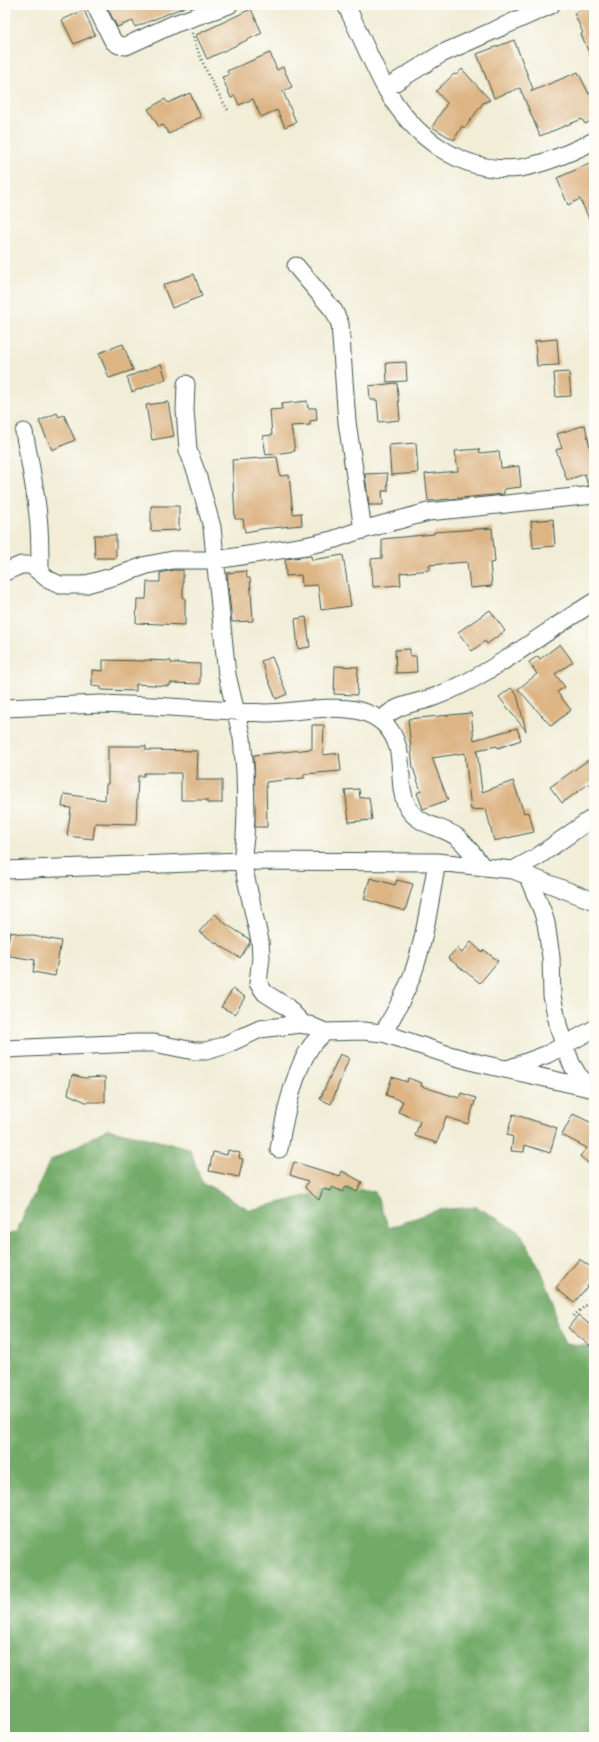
<svg xmlns="http://www.w3.org/2000/svg" width="599" height="1742" font-family="Itim,sans-serif">
  <style>
    .forest { fill: #72aa68; stroke: #48744e }
    .building { fill: #ddb585 }
    .lines { fill: none; stroke-linecap: round; stroke-linejoin: round }
    .minor-casing { stroke: #3e574c; stroke-width: 19 }
    .path { stroke: #3e574c; stroke-width: 2.5; stroke-dasharray: 1 3; stroke-linecap: butt }
    .minor { stroke: #fff; stroke-width: 17 }
  </style>
  <rect width="100%" height="100%" fill="#fdfcf7"/>
  <filter id="ink" filterUnits="userSpaceOnUse"><feTurbulence type="fractalNoise" baseFrequency=".025" numOctaves="2"/><feDisplacementMap in="SourceGraphic" scale="8" xChannelSelector="R" yChannelSelector="G"/><feConvolveMatrix kernelMatrix="1 2 1 2 8 2 1 2 1" color-interpolation-filters="sRGB"/></filter>
  <filter id="wash" filterUnits="userSpaceOnUse"><feTurbulence type="fractalNoise" baseFrequency=".012" numOctaves="4" result="noise"/><feDisplacementMap in="SourceGraphic" scale="16" xChannelSelector="R" yChannelSelector="G"/><feGaussianBlur stdDeviation="0.9" result="paint"/><feColorMatrix in="noise" values="0 0 0 0 0 0 0 0 0 0 0 0 0 0 0 0 0 1.4 0 .05"/><feComposite in="paint" operator="in"/></filter>
  <g filter="url(#wash)">
    <rect width="100%" height="100%" fill="#f1edd7"/>
    <path class="forest" d="M107 1129 189 1148 202 1182 250 1210 342 1187 375 1192 389 1228 437 1210 477 1207 520 1232 541 1270 553 1301 556 1324 565 1344 594 1347V1737H5V1235L16 1232 50 1161Z"/>
    <g id="blocks">
      <path class="building" d="M106 5H187V6L135 27 133 21 117 27Z
        M592 5H594V64L581 34 583 33 574 13Z
        M251 9 262 33 207 59 196 35Z
        M84 10 95 35 74 44 62 20Z
        M514 40 533 89 530 92 578 72 589 94 594 92V120L585 124 582 119 540 136 520 88 494 98 477 54Z
        M270 53 277 70 283 67 292 87 283 91 296 122 285 127 277 110 261 117 253 99 239 105 235 96 231 98 222 77 229 75 227 71Z
        M462 69 490 100 483 103 465 128 462 126 454 140 432 127 447 103 436 91 454 74 456 75Z
        M190 93 201 117 185 124 169 134 163 125 159 127 148 109 165 99 168 103Z
        M594 162V230L580 199 568 205 557 178Z
        M194 274 202 296 172 308 163 285Z
        M557 339 559 365 537 366 535 341Z
        M123 344 133 370 109 378 99 353Z
        M406 362 407 381 387 382 386 363Z
        M161 364 166 379 132 392 127 377Z
        M569 372 571 396 556 397 554 373Z
        M397 383 400 420 379 422 377 400H370L369 386Z
        M307 401 308 408H316L317 420 310 421V425L291 426 295 451 266 455 263 436 272 435 270 410 282 409 281 404Z
        M168 402 174 436 152 440 146 405Z
        M57 413 59 417 64 415 75 440 52 450 39 421Z
        M585 425 590 448 594 447V485L588 486 585 474 567 480 556 450 562 448 557 434Z
        M416 443 418 473 391 475 389 445Z
        M479 449 480 453 499 451 501 468 519 466 521 487 504 489V494L428 501 425 474 458 471 455 451Z
        M277 457 280 476 289 475 293 514 301 513 302 525 261 529 245 532 243 519H235L232 460Z
        M387 473 388 491H382L383 505H369L365 474Z
        M151 506H179V530L151 531Z
        M553 519 555 546 533 548 531 521Z
        M492 528 495 562 490 563 492 586 470 588 467 562 429 565 430 570 400 573 401 585 373 587 371 559 382 558V539L434 534V532Z
        M94 535H116V558H95Z
        M343 555 351 606 321 610 318 585 302 586 301 575 286 576 285 559 311 556 312 560Z
        M174 570H183V598H185V625L136 623 137 599H146L147 582H160V573Z
        M246 571 247 578H250L253 621 232 622 227 573Z
        M490 610 505 631 487 644 485 641 472 651 458 632Z
        M306 617 310 647 298 649 295 619Z
        M560 644 573 662 555 674 565 687 557 692 571 710 551 726 518 689 537 674 529 662 538 656 540 659Z
        M410 649V656H416L417 672 396 673 395 650Z
        M272 657 287 694 276 699 261 661Z
        M103 660 145 661V660L171 661V663L200 664V684L170 683V686L136 684V691L101 690V687L92 686V670L103 671Z
        M335 666 358 667 357 695 334 694Z
        M511 688 517 695 526 731 499 697Z
        M471 713 474 740 517 728 521 740 498 748 497 746 477 750 482 792 513 781 524 813 529 812 534 832 494 841 486 809 471 810 465 753 432 758 448 800 423 809 417 793 421 791 413 768 408 719Z
        M312 725H324L323 755 339 753 341 771 304 774V778L266 782 267 827H255L254 755 312 749Z
        M108 746H146V750L198 751 197 780H222V803H207V800H181V773H144V776H138L136 824 95 823 93 839 67 836 71 808 62 807 64 794 105 800 106 784H108Z
        M594 756V780L562 803 550 787Z
        M359 789 360 798 369 797 372 820 349 822 345 790Z
        M370 878 395 885 397 880 413 884 405 911 364 899Z
        M215 914 226 924 249 939 250 942 240 958 199 932Z
        M10 932 61 941 55 976 33 972 35 960 5 955Z
        M471 942 482 952 484 950 498 961 480 983 448 958 457 948 462 953Z
        M233 989 245 997 235 1014 221 1007Z
        M340 1054 349 1058 331 1104 320 1099Z
        M72 1075 85 1078 105 1077V1102H86L68 1094Z
        M392 1077 407 1082 408 1078 422 1083 421 1086 459 1098 461 1093 476 1098 468 1124 446 1117 437 1143 415 1136 420 1121 398 1112 403 1101 386 1095Z
        M513 1114 557 1128 550 1153 525 1145 524 1152 511 1151 513 1137 507 1135Z
        M573 1114 594 1124V1168L580 1156 587 1148 562 1135Z
        M228 1150 240 1153 239 1158 243 1159 239 1177 209 1171 213 1152 227 1155Z
        M294 1162 340 1176 342 1171 362 1182 357 1192 346 1186 343 1192 332 1187 331 1191 323 1189 319 1200 305 1188 308 1181 290 1175Z
        M579 1259 594 1269V1278L574 1303 556 1288Z
        M578 1315 594 1328V1349L568 1328Z"/>
    </g>
  </g>
  <g filter="url(#ink)">
    <use href="#blocks" fill-opacity="0" stroke="#3e574c" stroke-width="1"/>
    <g class="lines">
      <defs>
        <path id="minor" d="M95 5 113 41C117 45 120 46 126 46L174 24 229 5
          M346 5C359 32 371 61 385 87 412 136 462 175 520 168 545 164 572 152 594 141
          M386 88 441 54 551 5
          M296 266 334 311 340 324 347 422 363 530
          M186 384 185 410 188 450 197 474 212 527 227 675 242 738 245 771 246 813 245 837 242 861 260 941 261 957 258 983 265 993 287 1007 304 1025
          M24 432C30 463 37 495 39 527 40 541 40 556 40 570
          M5 572 21 565H31L49 580 60 585H83L119 575 147 565 173 560H216L305 546 332 540 355 532 428 512 594 495
          M5 708 100 704 153 706 265 713C308 713 382 689 398 748 403 767 398 790 408 808 419 826 442 826 457 837 467 845 475 857 483 867
          M382 720C395 704 415 704 434 697 488 677 544 632 594 602
          M5 870 242 861 437 862 513 870 594 901
          M513 870 537 857 594 817
          M527 875 542 910 546 923 551 957 552 996 559 1029 571 1063 578 1075 590 1087
          M383 1033C394 1015 404 996 412 976 425 940 430 900 437 862
          M5 1049 135 1043H154L194 1051H206L223 1046 260 1029 300 1024 309 1025 325 1032 363 1031 383 1033 449 1055 478 1063 594 1089
          M508 1069 548 1054 594 1029
          M279 1149C284 1119 293 1073 310 1048 313 1042 320 1037 325 1032"/>
      </defs>
      <use href="#minor" class="minor-casing"/>
      <path class="path" d="M192 33C200 60 213 86 228 110
        M573 1316 589 1303 594 1293"/>
      <use href="#minor" class="minor"/>
    </g>
  </g>
  <rect width="599" height="1742" fill="none" stroke="#fdfcf7" stroke-width="20"/>
</svg>
